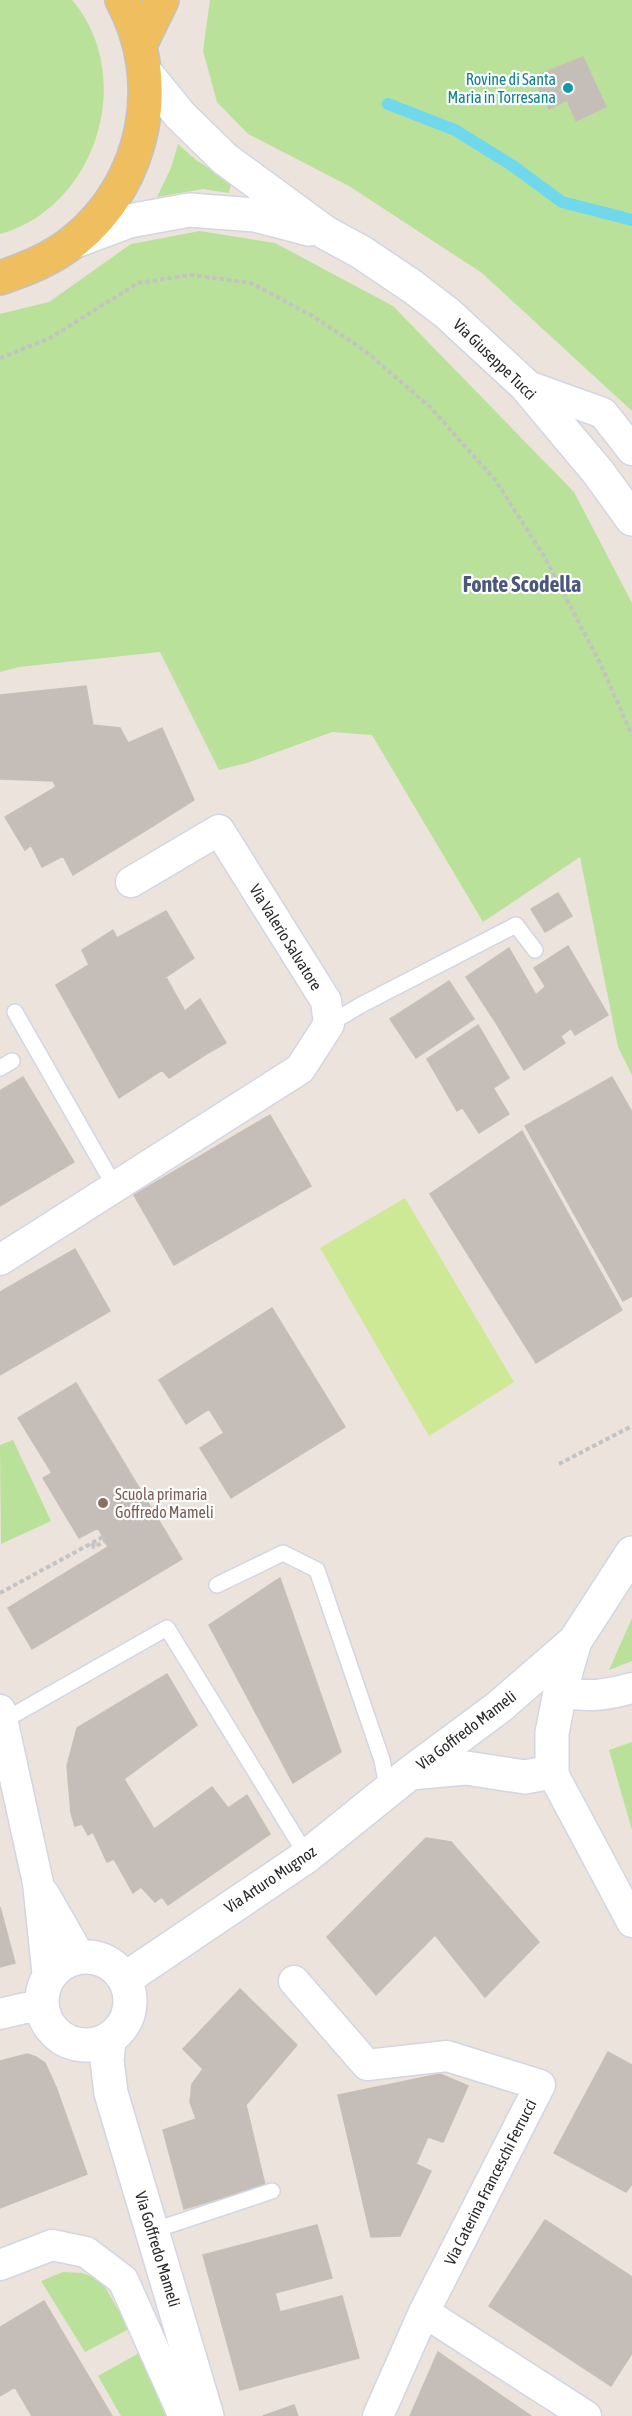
<svg xmlns="http://www.w3.org/2000/svg" width="632" height="2416" font-family="'Asap Condensed',sans-serif">
  <style>
    .green { fill: #b9e199 }
    .pitch { fill: #cde995 }
    .lines { fill: none; stroke-linecap: round; stroke-linejoin: round }
    .stream { stroke: #70d8ec; stroke-width: 12 }
    .building { fill: #c4bdb8; stroke: #c7bfb6; stroke-width: 1.5 }
    .lane-casing { stroke: #d1d6e2; stroke-width: 18 }
    .street-casing { stroke: #d1d6e2; stroke-width: 33 }
    .secondary-casing { stroke: #d1d6e2; stroke-width: 36 }
    .primary-casing { stroke: #c3c3c3; stroke-width: 36 }
    .path { stroke: #c3c3c3; stroke-width: 4; stroke-dasharray: 4.5 3; stroke-linecap: butt }
    .lane { stroke: #fff; stroke-width: 15 }
    .street { stroke: #fff; stroke-width: 30 }
    .secondary { stroke: #fff; stroke-width: 33 }
    .primary { stroke: #eebe5f; stroke-width: 33 }
    .culture-dot { fill: #0f9aa8; stroke: #fff; stroke-width: 2 }
    .education-dot { fill: #8d6e63; stroke: #fff; stroke-width: 2 }
    .labels { text-anchor: middle; dominant-baseline: central; stroke-width: 4.5; stroke-linejoin: round; paint-order: stroke }
    .culture-label { font-size: 16px; fill: #0d838f; stroke: #fff; text-anchor: end }
    .street-label { font-size: 16px; fill: #2a2a2a; stroke: #fff }
    .education-label { font-size: 16px; fill: #785e54; stroke: #fff; text-anchor: start }
    .district-label { font-size: 22px; font-weight: bold; fill: #4b587a; stroke: #fff }
  </style>
  <rect width="100%" height="100%" fill="#ece3dc"/>
  <path class="green" d="M0 0H72C137 76 97 207 0 234Z
    M210 0H632V411L482 273 349 186 248 134 217 102 203 51Z
    M178 144 196 160 231 183 229 193 203 189 157 197 171 168Z
    M200 231 275 243 393 306 574 492 632 603V1075L618 1047 580 857 483 922 372 735 332 732 247 763 219 770 160 652 19 667 0 672V314L49 302 131 244Z
    M13 1440 51 1521 1 1544 0 1445Z
    M632 1618V1661L609 1670Z
    M632 1742V1830L609 1750Z
    M63 2272 82 2273 101 2280 129 2329 85 2352 41 2281Z
    M139 2353 168 2414 167 2416H121L98 2376Z"/>
  <path class="pitch" d="M405 1198 514 1382 429 1436 320 1248Z"/>
  <g class="lines">
    <path class="stream" d="M388 104 455 130 513 166 562 202 632 220"/>
  </g>
  <path class="building" d="M583 57 606 107 576 121 567 100 549 109 533 77Z
    M86 686 93 725 63 743 69 760 53 781 0 779V695Z
    M93 725 120 728 128 743 98 757 56 787 53 781 69 760 63 743Z
    M162 728 194 800 153 826 130 770 140 765 128 743Z
    M128 743 140 765 109 780 98 757Z
    M98 757 109 780 85 792 73 774Z
    M130 770 153 826 132 839 109 780Z
    M73 774 85 792 109 780 132 839 73 875 63 856 42 867 31 845 25 850 5 817 56 787Z
    M558 893 572 916 545 932 531 909Z
    M166 911 194 958 166 977 146 941 126 953 121 945 89 965 82 950 113 930 117 938Z
    M146 941 208 1053 169 1078 162 1070 119 1098 56 985 121 945 126 953Z
    M568 946 608 1015 575 1035 534 968Z
    M509 948 536 995 496 1023 466 977Z
    M449 981 474 1019 416 1058 390 1019Z
    M545 987 570 1029 561 1036 536 995Z
    M536 995 565 1043 524 1070 496 1023Z
    M200 999 226 1043 208 1053 185 1011Z
    M478 1025 509 1078 457 1111 427 1059Z
    M23 1077 74 1162 0 1206V1091Z
    M612 1077 632 1112V1296L623 1301 525 1126Z
    M493 1088 509 1114 479 1133 462 1107Z
    M270 1115 311 1186 174 1265 134 1195Z
    M522 1131 622 1310 536 1363 430 1194Z
    M75 1249 110 1311 0 1375V1292Z
    M272 1308 345 1427 231 1498 200 1448 224 1433 209 1409 186 1424 159 1380Z
    M76 1383 182 1559 32 1649 8 1608 108 1547 98 1528 79 1538 43 1478 52 1473 18 1418Z
    M280 1578 341 1752 293 1783 209 1625Z
    M167 1674 197 1725 124 1779 154 1829 212 1787 228 1808 247 1795 270 1834 168 1905 162 1897 155 1902 141 1887 133 1893 114 1859 107 1862 93 1832 88 1835 82 1824 75 1826 71 1813 67 1766 77 1728Z
    M426 1838 451 1842 539 1942 485 1997 435 1935 376 1995 327 1937Z
    M0 1907 15 1963 0 1967Z
    M240 1989 297 2045 246 2105 265 2185 184 2209 163 2130 196 2119 190 2102 192 2084 203 2069 183 2049Z
    M608 2052 632 2065V2184L626 2192 554 2153Z
    M27 2054 36 2057 45 2063 56 2087 0 2107V2061Z
    M440 2074 468 2086 443 2142 428 2137 416 2164 431 2171 400 2236 371 2237 338 2095Z
    M56 2087 87 2174 0 2208V2107Z
    M545 2220 632 2277V2353L611 2386 489 2306Z
    M317 2225 332 2278 275 2293 280 2312 342 2296 359 2358 240 2390 203 2255Z
    M44 2301 112 2416H32L15 2387 0 2396V2327Z
    M438 2352 531 2416H410Z
    M294 2405 298 2416H263Z"/>
  <g class="lines">
    <defs>
      <path id="lane" d="M15 1012 115 1187
        M329 1024 361 1005 516 925 535 950
        M0 1068 12 1061
        M217 1585 283 1553 317 1570 382 1760 388 1792
        M3 1721 167 1628 307 1856
        M152 2231 272 2191"/>
      <path id="street" d="M525 385 603 413 632 450
        M0 1260 300 1069 329 1024 326 1001 219 830 131 882
        M560 1692C588 1697 605 1696 632 1688
        M0 1710 38 1883 48 1978
        M552 1772 632 1922
        M44 1894 80 1957
        M294 1981 367 2065 447 2056 540 2085 424 2312
        M0 2014 25 2008 42 2007
        M0 2265 52 2245 86 2252 123 2280 181 2410 204 2405
        M378 2416 424 2312 586 2416"/>
      <path id="secondary" d="M145 72 180 115 225 159 326 233 361 252 413 287 447 313 525 385 598 472 632 519
        M73 242 129 221 189 210 255 215 309 229
        M410 1773 466 1768 525 1777 552 1772V1733L560 1692 575 1641
        M42 2001a44 44 0 1 1 88 0a44 44 0 1 1-88 0Z
        M125 1979 307 1856 410 1773 499 1707 575 1641 632 1553
        M109 2040 107 2060 111 2093 207 2416"/>
      <path id="primary" d="M140 45 162 0
        M0 278C26 269 52 259 74 241 146 183 166 81 122 0"/>
    </defs>
    <use href="#lane" class="lane-casing"/>
    <use href="#street" class="street-casing"/>
    <use href="#secondary" class="secondary-casing"/>
    <use href="#primary" class="primary-casing"/>
    <path class="path" d="M0 358 50 338 138 283 191 275 251 283 311 315 364 350 430 407 496 481 544 556 599 661 632 735
      M559 1464 632 1426
      M92 1543 94 1547 105 1541
      M0 1593 103 1537"/>
    <use href="#lane" class="lane"/>
    <use href="#street" class="street"/>
    <use href="#secondary" class="secondary"/>
    <use href="#primary" class="primary"/>
  </g>
  <circle class="culture-dot" cx="568" cy="88" r="6"/>
  <circle class="education-dot" cx="103" cy="1503" r="6"/>
  <g class="labels">
    <g class="culture-label">
      <text x="556" y="79">Rovine di Santa<tspan x="556" dy="18">Maria in Torresana</tspan></text>
    </g>
    <g class="street-label">
      <text transform="translate(495 359) rotate(44)">Via Giuseppe Tucci</text>
      <text transform="translate(286 937) rotate(58)">Via Valerio Salvatore</text>
      <text transform="translate(466 1730) rotate(-37)">Via Goffredo Mameli</text>
      <text transform="translate(270 1879) rotate(-34)">Via Arturo Mugnoz</text>
      <text transform="translate(490 2182) rotate(-63)">Via Caterina Franceschi Ferrucci</text>
      <text transform="translate(158 2249) rotate(73)">Via Goffredo Mameli</text>
    </g>
    <g class="education-label">
      <text x="115" y="1494">Scuola primaria<tspan x="115" dy="18">Goffredo Mameli</tspan></text>
    </g>
    <g class="district-label">
      <text x="522" y="584">Fonte Scodella</text>
    </g>
  </g>
</svg>
